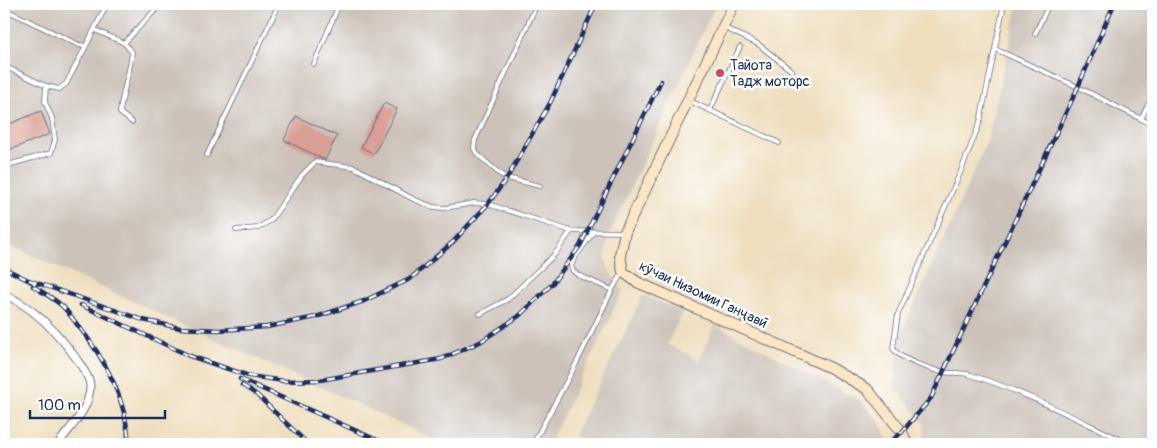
<svg xmlns="http://www.w3.org/2000/svg" width="1157" height="448" font-family="Pangolin,sans-serif">
  <style>
    .industrial { fill: #ccc2b9 }
    .building { fill: #d99f94 }
    .lines { fill: none; stroke-linecap: round; stroke-linejoin: round }
    .service-casing { stroke: #656c80; stroke-width: 5.5 }
    .minor-casing { stroke: #656c80; stroke-width: 9 }
    .secondary-casing { stroke: #656c80; stroke-width: 12 }
    .service { stroke: #fff; stroke-width: 4 }
    .minor { stroke: #fff; stroke-width: 7 }
    .secondary { stroke: #fce6c4; stroke-width: 10 }
    .rail-casing { stroke: #1b2f5e; stroke-width: 4.5 }
    .rail { stroke: #fff; stroke-width: 2.5; stroke-dasharray: 8; stroke-linecap: butt }
    .poi-dot { fill: #d1495b; stroke: #fff; stroke-width: 2 }
    .labels { text-anchor: middle; dominant-baseline: central; stroke-width: 5; stroke-linejoin: round; paint-order: stroke }
    .poi-label { font-size: 14px; fill: #1b2f5e; stroke: #fff; text-anchor: start }
    .street-label { font-size: 14px; fill: #1b2f5e; stroke: #fff }
  </style>
  <rect width="100%" height="100%" fill="#fff"/>
  <filter id="ink" filterUnits="userSpaceOnUse"><feTurbulence type="fractalNoise" baseFrequency=".02" numOctaves="2"/><feDisplacementMap in="SourceGraphic" scale="10" xChannelSelector="R" yChannelSelector="G"/><feConvolveMatrix kernelMatrix="1 2 1 2 8 2 1 2 1" color-interpolation-filters="sRGB"/></filter>
  <filter id="wash" filterUnits="userSpaceOnUse"><feTurbulence type="fractalNoise" baseFrequency=".0096" numOctaves="4" result="noise"/><feDisplacementMap in="SourceGraphic" scale="20" xChannelSelector="R" yChannelSelector="G"/><feGaussianBlur stdDeviation="1.12" result="paint"/><feColorMatrix in="noise" values="0 0 0 0 0 0 0 0 0 0 0 0 0 0 0 0 0 1.4 0 .05"/><feComposite in="paint" operator="in"/></filter>
  <g filter="url(#wash)">
    <rect width="100%" height="100%" fill="#eedebe"/>
    <path class="industrial" d="M4 4H716L609 235 605 257 611 274 623 291 549 444H445L4 243Z
      M1018 4H1153V444H924L925 425 894 385 900 336 987 142Z
      M643 295 683 312 667 344 699 360 715 325 859 400 879 421 889 444H595L574 436Z"/>
    <g id="blocks">
      <path class="building" d="M384 103 397 109 374 154 361 147Z
        M41 111 50 134 4 152V126Z
        M296 116 337 136 325 160 284 140Z"/>
    </g>
  </g>
  <g filter="url(#ink)">
    <use href="#blocks" fill-opacity="0" stroke="#656c80" stroke-width="1"/>
    <g class="lines">
      <defs>
        <path id="service" d="M328 4 338 7 340 4
          M537 4 475 140 474 148 477 154 500 174 507 178 540 186
          M1004 4 980 122 961 171 898 314 893 348C898 359 932 370 944 372 953 374 962 372 971 375 1026 392 1078 420 1130 444
          M4 9 79 45 86 46 107 4
          M725 28 758 44 792 71
          M95 30 124 43 132 52C130 73 122 92 120 113L132 122
          M1035 34 1049 4
          M124 43 161 4
          M995 49 1078 87 1153 125
          M314 64 338 7
          M4 66 46 86 59 89 66 84 86 46
          M690 101 779 143
          M710 110 740 47
          M1141 119 1153 95
          M207 155 279 4
          M4 166 51 153 55 140 52 118 45 102 46 86
          M236 230 258 228 271 220 302 175 315 162 354 167 413 199 433 207 445 208 474 203 488 204 571 231 623 232
          M594 231 574 259 571 266 573 271 578 275 612 290
          M480 314 508 299 555 254 571 231
          M533 444 576 364 612 290 622 273"/>
        <path id="minor" d="M4 294C36 309 60 334 80 364 84 371 91 379 90 388 89 410 70 427 58 444"/>
        <path id="secondary" d="M734 4 625 232 620 255 623 272 637 282 831 368 867 389 902 432 907 444"/>
      </defs>
      <use href="#service" class="service-casing"/>
      <use href="#minor" class="minor-casing"/>
      <use href="#secondary" class="secondary-casing"/>
      <use href="#service" class="service"/>
      <use href="#minor" class="minor"/>
      <use href="#secondary" class="secondary"/>
      <defs>
        <path id="rail" d="M4 268 36 284
          M29 280 143 320 180 328 218 330 267 327 316 317 364 301 410 279 453 242 488 204 507 178 550 103 596 4
          M33 286C42 292 53 298 61 305 67 310 71 317 76 323 105 358 126 399 129 444
          M81 305 192 357
          M187 355 249 376 284 381 320 380 441 359 480 342 519 316 552 284 580 246 661 81
          M240 379 386 444
          M242 385 257 395 308 444
          M888 444 902 432 931 398 1078 87 1114 4"/>
      </defs>
      <use href="#rail" class="rail-casing"/>
      <use href="#rail" class="rail"/>
    </g>
  </g>
  <circle class="poi-dot" cx="720" cy="73" r="5"/>
  <g class="labels">
    <g class="poi-label">
      <text x="730" y="65">Тайота<tspan x="730" dy="16">Тадж моторс</tspan></text>
    </g>
    <g class="street-label">
      <text transform="translate(704 295) rotate(25)">кӯчаи Низомии Ганҷавӣ</text>
    </g>
  </g>
  <rect width="1157" height="448" fill="none" stroke="#fff" stroke-width="20"/>
  <path d="M30 410v8h135v-8" fill="none" stroke="#1b2f5e" stroke-width="2.5"/>
  <text x="38" y="410" font-size="15" fill="#1b2f5e" stroke="#ffffff" stroke-width="4" paint-order="stroke">100 m</text>
</svg>
